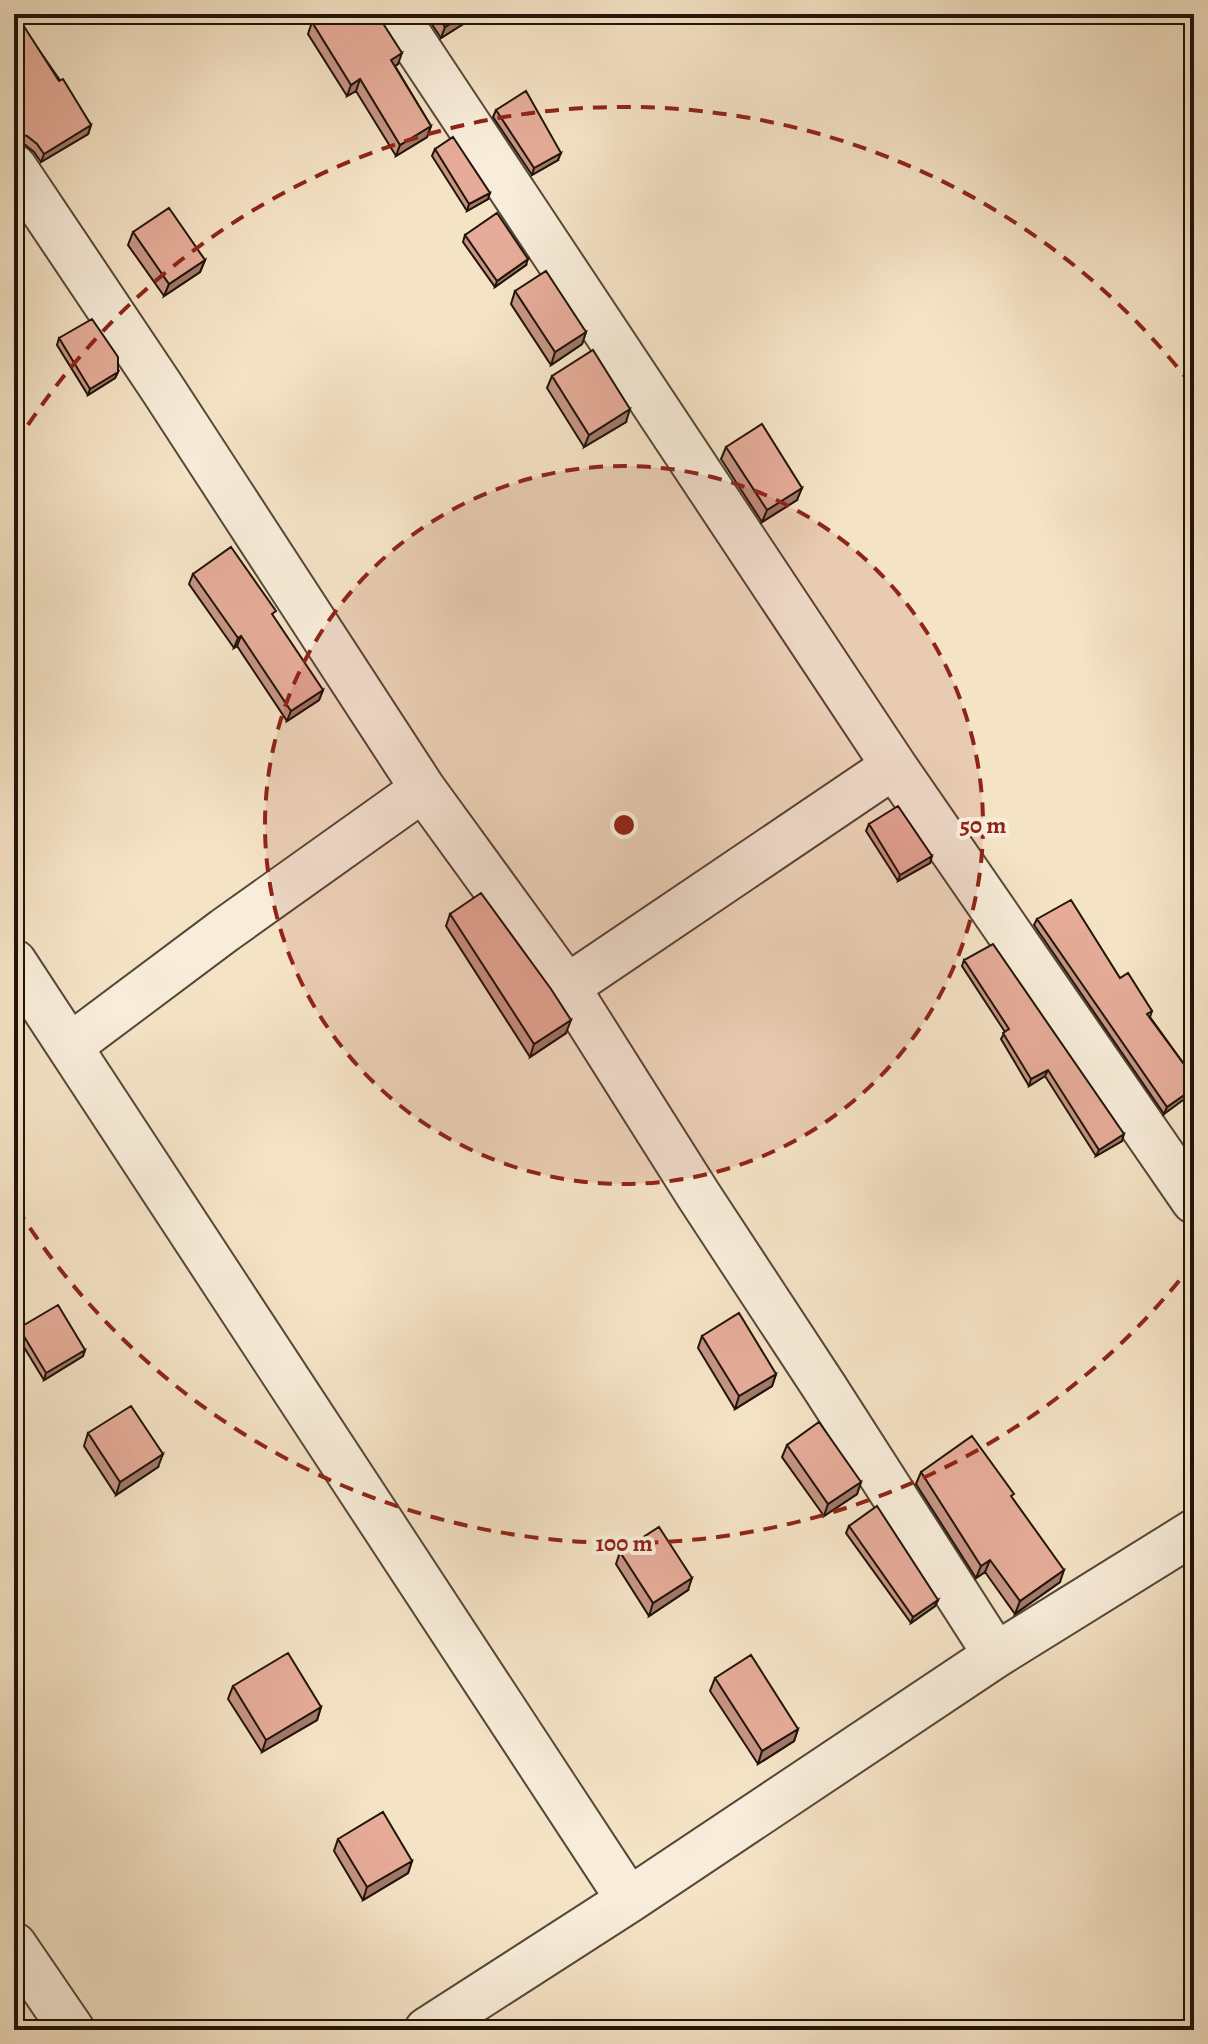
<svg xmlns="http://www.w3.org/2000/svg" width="1208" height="2044" font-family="Alegreya,serif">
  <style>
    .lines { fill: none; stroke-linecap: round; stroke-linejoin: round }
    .minor-casing { stroke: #554838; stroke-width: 48 }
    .minor { stroke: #f8edda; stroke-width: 44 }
    .wall { fill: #c69484; stroke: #201409; stroke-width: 2 }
    .shaded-wall { fill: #a1786b; stroke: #201409; stroke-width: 2 }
    .building { fill: #e6ac99; stroke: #201409; stroke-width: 2 }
    .ring { fill: none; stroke: #8f2418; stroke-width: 4; stroke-dasharray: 14 10 }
    .centre { fill: #8f2418; stroke: #f8edda; stroke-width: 4 }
    .ring-label { font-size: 24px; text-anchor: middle; font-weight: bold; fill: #8f2418; stroke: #f8edda; stroke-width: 8; stroke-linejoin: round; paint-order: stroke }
  </style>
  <rect width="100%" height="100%" fill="#f5e3c6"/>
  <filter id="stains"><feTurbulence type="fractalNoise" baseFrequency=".0025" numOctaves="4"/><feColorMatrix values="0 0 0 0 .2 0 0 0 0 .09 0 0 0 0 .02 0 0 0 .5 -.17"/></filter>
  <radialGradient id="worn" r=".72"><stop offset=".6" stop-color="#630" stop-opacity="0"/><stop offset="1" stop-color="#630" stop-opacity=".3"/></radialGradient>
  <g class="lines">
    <defs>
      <path id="minor" d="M395 14 894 766 1194 1201
        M14 167 162 388 423 789 567 987 699 1196 825 1388 996 1655
        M14 962 629 1900
        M567 987 894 766
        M70 1046 225 930 423 789
        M14 1945 72 2030
        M427 2030 629 1900 996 1655 1194 1532"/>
    </defs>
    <use href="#minor" class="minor-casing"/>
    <use href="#minor" class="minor"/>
  </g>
  <path class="wall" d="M14 14 91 125 88 134 41 162 34 152 24 144 14 143Z
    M425 14H479L441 38Z
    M312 22 398 64 395 66 431 126 427 137 396 156 356 91 347 96 308 34Z
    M496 110 558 160 532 175 493 117Z
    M435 149 488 199 467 211 432 156Z
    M133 232 205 260 200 272 164 296 128 245Z
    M465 235 526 265 495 287 463 242Z
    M515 291 586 332 582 344 551 365 511 304Z
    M59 338 118 372 115 378 88 395 57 345Z
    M552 376 626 422 584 447 547 388Z
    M726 447 797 500 762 522 721 459Z
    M193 574 323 690 319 700 287 721 237 646 234 648 189 584Z
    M869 824 930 863 898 881 866 831Z
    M450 914 566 1033 530 1057 446 926Z
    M1037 919 1120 978 1152 1011 1150 1017 1194 1078 1164 1114 1034 925Z
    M964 960 1122 1141 1096 1156 1045 1076 1029 1086 1001 1039 1005 1032 962 966Z
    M19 1328 85 1350 83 1356 44 1380 16 1334Z
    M702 1336 776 1374 772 1386 735 1409 698 1348Z
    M88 1433 158 1467 116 1495 84 1446Z
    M787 1445 861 1482 857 1494 824 1516 782 1457Z
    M921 1472 1013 1499 1060 1582 1015 1614 985 1572 976 1578 916 1484Z
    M849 1526 938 1600 935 1606 911 1623 846 1533Z
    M620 1552 688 1590 649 1616 616 1564Z
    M715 1678 798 1729 794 1741 758 1764 710 1691Z
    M233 1686 321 1707 317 1720 262 1752 228 1699Z
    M338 1839 412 1861 408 1873 363 1900 334 1851Z"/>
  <path class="shaded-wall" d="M466 14H479L441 38 445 27Z
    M402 53 398 64 387 71 391 60Z
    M360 79 356 91 347 96 351 85Z
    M91 125 88 134 41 162 44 154Z
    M431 126 427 137 396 156 400 145Z
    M561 153 558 160 532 175 534 168Z
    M490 193 488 199 467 211 469 204Z
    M528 259 526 265 495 287 497 281Z
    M205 260 200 272 164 296 169 284Z
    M586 332 582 344 551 365 555 352Z
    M118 372 115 378 88 395 90 389Z
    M630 409 626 422 584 447 589 435Z
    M802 488 797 500 762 522 767 510Z
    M241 636 237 646 234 648 238 638Z
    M323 690 319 700 287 721 291 711Z
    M932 856 930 863 898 881 900 875Z
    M571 1020 566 1033 530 1057 534 1044Z
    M1048 1070 1045 1076 1029 1086 1031 1079Z
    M1194 1088V1092L1164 1114 1167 1107Z
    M1124 1134 1122 1141 1096 1156 1099 1150Z
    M85 1350 83 1356 44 1380 46 1373Z
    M776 1374 772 1386 735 1409 739 1396Z
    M163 1454 158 1467 116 1495 120 1482Z
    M861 1482 857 1494 824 1516 828 1504Z
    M990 1560 985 1572 976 1578 981 1566Z
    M1064 1570 1060 1582 1015 1614 1020 1601Z
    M692 1578 688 1590 649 1616 653 1603Z
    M938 1600 935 1606 911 1623 913 1617Z
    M321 1707 317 1720 262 1752 266 1740Z
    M798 1729 794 1741 758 1764 762 1751Z
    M412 1861 408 1873 363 1900 367 1887Z"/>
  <path class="building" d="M14 14H16L59 81 63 79 91 125 44 154 37 144 27 136 14 134Z
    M326 14H377L402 53 391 60 431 126 400 145 360 79 351 85 312 22Z
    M437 14H466L445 27Z
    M526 91 561 153 534 168 496 110Z
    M453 137 490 193 469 204 435 149Z
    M169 208 205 260 169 284 133 232Z
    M497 213 528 259 497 281 465 235Z
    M546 271 586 332 555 352 515 291Z
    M92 319 118 357V372L90 389 59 338Z
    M593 350 630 409 589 435 552 376Z
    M762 424 802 488 767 510 726 447Z
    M231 547 276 611 272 614 323 690 291 711 241 636 238 638 193 574Z
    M898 806 932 856 900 875 869 824Z
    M481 893 551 989 571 1020 534 1044 450 914Z
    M1071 900 1120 978 1128 973 1152 1011 1147 1014 1194 1078V1088L1167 1107 1037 919Z
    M993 944 1124 1134 1099 1150 1048 1070 1031 1079 1003 1033 1009 1029 964 960Z
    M58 1305 85 1350 46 1373 19 1328Z
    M739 1313 776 1374 739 1396 702 1336Z
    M131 1406 163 1454 120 1482 88 1433Z
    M819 1422 861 1482 828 1504 787 1445Z
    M972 1436 1014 1494 1011 1496 1064 1570 1020 1601 990 1560 981 1566 921 1472Z
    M877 1506 938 1600 913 1617 849 1526Z
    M659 1527 692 1578 653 1603 620 1552Z
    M288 1653 321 1707 266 1740 233 1686Z
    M751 1655 798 1729 762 1751 715 1678Z
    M383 1812 412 1861 367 1887 338 1839Z"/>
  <circle cx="624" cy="825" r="359" fill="#8f2418" fill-opacity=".12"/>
  <g class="ring">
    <circle cx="624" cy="825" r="359"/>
    <path d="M1194 1262A718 718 0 0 1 15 1205M15 445A718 718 0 0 1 1194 388"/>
  </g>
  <circle cx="624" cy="825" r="12" class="centre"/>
  <g class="ring-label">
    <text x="983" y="833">50 m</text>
    <text x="624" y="1551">100 m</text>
  </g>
  <rect width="1208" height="2044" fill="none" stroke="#f5e3c6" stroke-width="48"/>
  <rect x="16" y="16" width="1176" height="2012" fill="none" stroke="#201409" stroke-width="4"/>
  <rect x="24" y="24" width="1160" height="1996" fill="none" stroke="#201409" stroke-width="2"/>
  <rect width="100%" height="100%" filter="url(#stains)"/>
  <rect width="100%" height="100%" fill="url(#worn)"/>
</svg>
